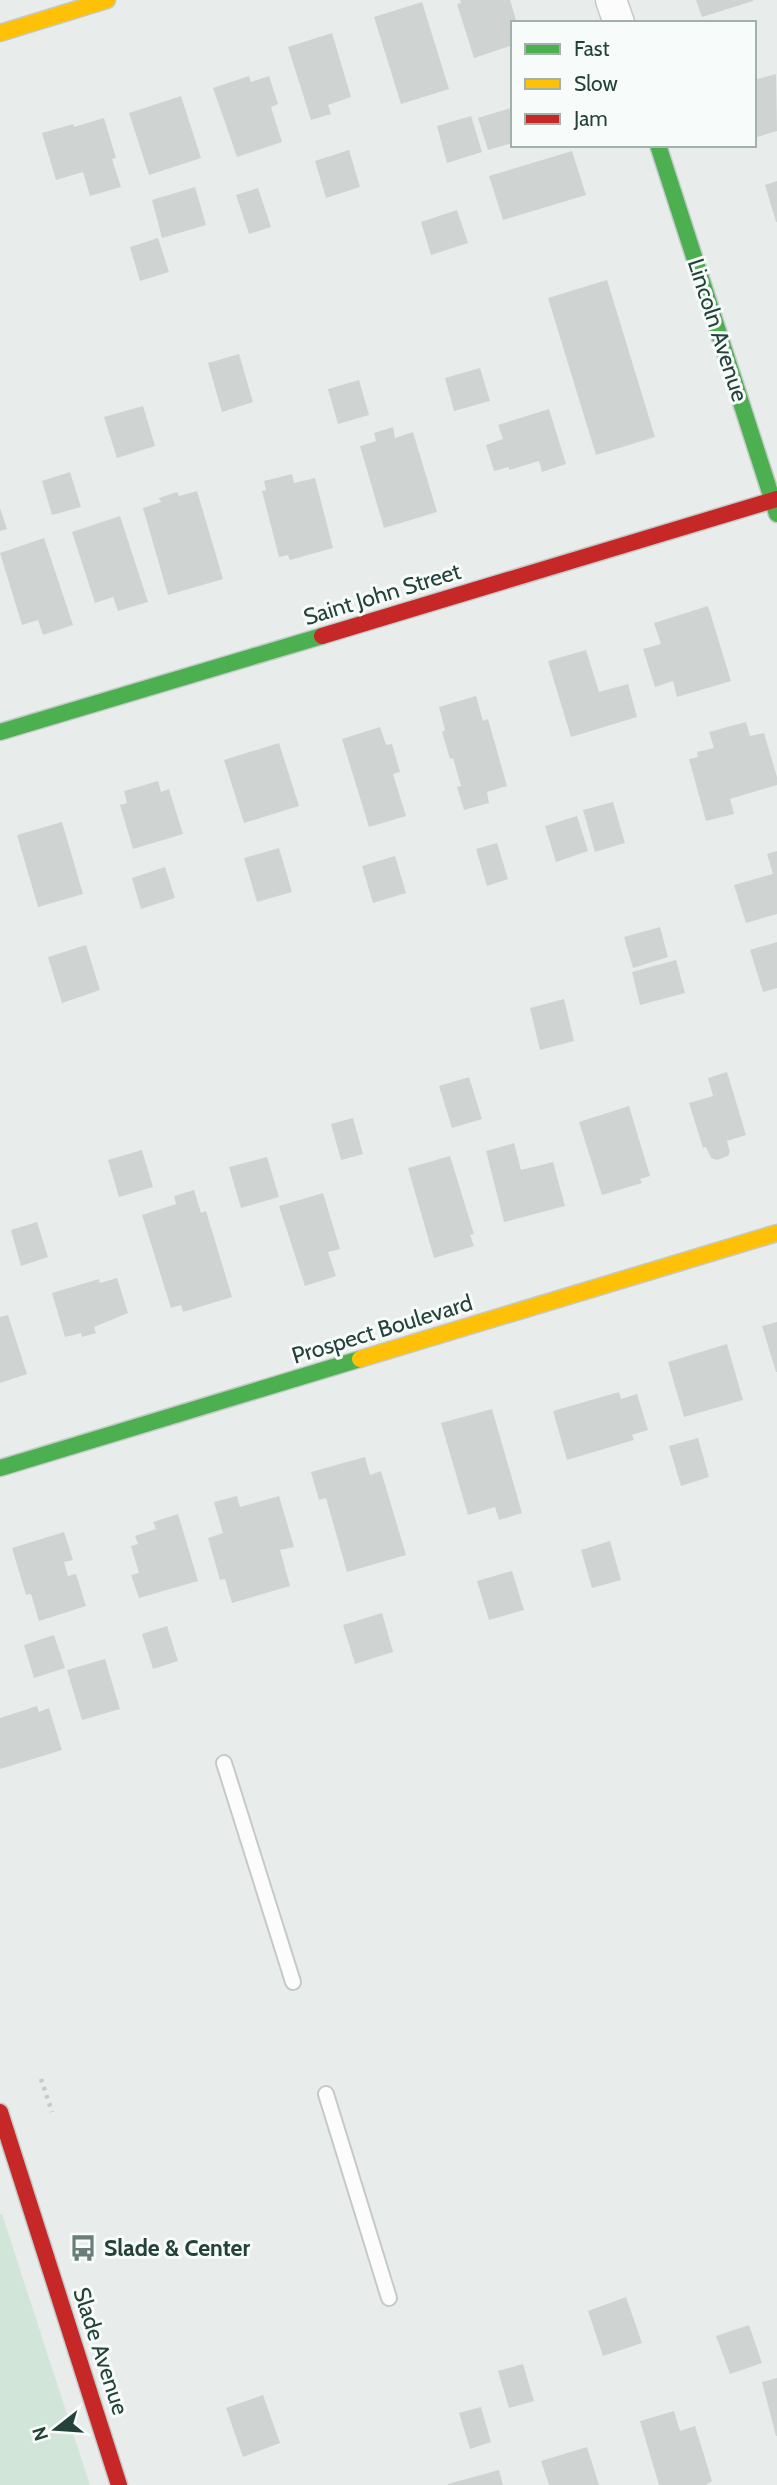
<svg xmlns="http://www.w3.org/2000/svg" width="777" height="2485" font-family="Cabin,sans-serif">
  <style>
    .green { fill: #d1e6d8 }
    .building { fill: #cfd4d2 }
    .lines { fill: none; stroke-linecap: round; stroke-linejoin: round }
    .lane-casing { stroke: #c5cac8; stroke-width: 18 }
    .street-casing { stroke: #c5cac8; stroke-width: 33 }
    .fast-casing { stroke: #c3cbc8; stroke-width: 19 }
    .slow-casing { stroke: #c3cbc8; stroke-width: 19 }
    .jam-casing { stroke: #c3cbc8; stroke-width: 19 }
    .path { stroke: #c3ccca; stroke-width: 4.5; stroke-dasharray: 3.5 5; stroke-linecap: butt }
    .lane { stroke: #fcfcfc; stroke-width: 14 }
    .street { stroke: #fcfcfc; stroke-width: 30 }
    .fast { stroke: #4caf50; stroke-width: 16 }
    .slow { stroke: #ffc107; stroke-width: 16 }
    .jam { stroke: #c62828; stroke-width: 16 }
    .labels { text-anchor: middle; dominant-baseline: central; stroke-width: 6; stroke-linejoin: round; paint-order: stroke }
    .street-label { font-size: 23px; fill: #24423a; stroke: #f7fbf9 }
    .poi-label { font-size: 23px; font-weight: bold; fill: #24423a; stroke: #f7fbf9; text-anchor: start }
  </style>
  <rect width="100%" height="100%" fill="#e8edeb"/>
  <path class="green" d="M0 2214H2L90 2485H0Z"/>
  <path class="building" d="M460 0H510L517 23H513V45L474 58 457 4 461 3Z
    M696 0H753V1L702 17Z
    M422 2 449 89 401 104 374 17Z
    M332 33 351 97 328 105 331 114 311 120 288 47Z
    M776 74 777 131 754 138V80Z
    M249 76 251 82 269 76 278 104 271 107 282 142 237 157 213 88Z
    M181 96 201 158 149 175 129 113Z
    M511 108 513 143 488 150 478 118Z
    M471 116 482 152 447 163 437 126Z
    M104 118 116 158 112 159 121 187 90 196 83 172 56 180 42 133 73 124 74 127Z
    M349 150 360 187 326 198 315 161Z
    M572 151 586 195 503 220 489 176Z
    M777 181V222H776L765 185Z
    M195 187 206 225 162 238 152 200Z
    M258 188 271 227 249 234 236 195Z
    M457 210 468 243 431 255 421 222Z
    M158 238 169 272 140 281 130 247Z
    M607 280 655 437 596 455 548 298Z
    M239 354 253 402 222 412 208 363Z
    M480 368 490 401 454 411 445 378Z
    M359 380 369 415 338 424 328 389Z
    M143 406 155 446 117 458 104 417Z
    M549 409 566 464 542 472 539 461 509 470V467L494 471 486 445 503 439 498 425Z
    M393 427 395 438 413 432 437 512 384 528 360 446 376 441 374 433Z
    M70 472 81 507 52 515 42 481Z
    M292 474 294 483 315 478 333 548 290 560 288 555 279 557 262 491 266 490 264 481Z
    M197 491 223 579 168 595 143 508 161 502 159 498 177 492 179 496Z
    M0 508 7 529 0 531Z
    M120 516 148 602 118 611 113 597 95 603 72 532Z
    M44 538 73 625 43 635 38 620 22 625 0 553Z
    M708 606 731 681 677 697 673 681 655 687 643 649 661 644 654 623Z
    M586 650 599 692 628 684 637 717 571 737 548 661Z
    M476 696 483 721 488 719 507 786 487 792 489 803 464 810 457 787 461 786 453 758 450 759 442 732 445 730 439 707Z
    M746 722 750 736 764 733 777 777V785L730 799 734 814 706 821 689 759 698 757 697 752 714 748 709 732Z
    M380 727 386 745 392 744 400 772 393 774 406 816 369 827 342 739Z
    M279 743 299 806 244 823 224 760Z
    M158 781 161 792 169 789 183 834 133 849 120 805 127 803 124 791Z
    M613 802 625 843 595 852 583 810Z
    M577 816 588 851 556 862 545 826Z
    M62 822 83 894 38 907 17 835Z
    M497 843 508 879 487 886 476 849Z
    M279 848 292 892 257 902 244 858Z
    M777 851V914L746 923 734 885 773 874 767 854Z
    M395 856 406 893 373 903 362 866Z
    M165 867 175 898 141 909 132 878Z
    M660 927 668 957 633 968 624 937Z
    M777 942V988L763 992 750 950Z
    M86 945 100 990 62 1003 48 957Z
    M676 960 685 993 640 1005 632 972Z
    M564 999 574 1041 540 1050 530 1008Z
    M727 1072 746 1135 727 1141 730 1152 728 1156 717 1160 711 1158 706 1147 703 1148 689 1103 713 1096 708 1078Z
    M469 1077 482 1119 452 1128 439 1086Z
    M629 1106 650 1176 640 1179 642 1183 602 1195 579 1122Z
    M353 1118 363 1154 341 1160 331 1124Z
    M514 1143 521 1170 553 1162 565 1206 504 1222 486 1151Z
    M142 1150 153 1187 119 1197 108 1160Z
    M450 1156 474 1234 470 1235 474 1246 434 1258 408 1168Z
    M267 1157 279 1197 241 1208 229 1167Z
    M194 1190 201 1213 206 1211 232 1297 183 1312 181 1305 171 1308 142 1215 176 1204 174 1196Z
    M323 1193 340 1249 328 1252 336 1276 305 1286 279 1206Z
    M37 1222 48 1257 21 1266 11 1230Z
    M117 1278 128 1313 94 1327 96 1333 82 1337 81 1333 65 1337 52 1293 99 1279 100 1283Z
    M8 1315 27 1374 0 1383V1317Z
    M777 1322V1372H776L762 1326Z
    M727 1344 743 1400 684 1417 668 1362Z
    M619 1392 621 1399 637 1394 648 1430 632 1435 634 1440 567 1460 553 1411Z
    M492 1409 522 1513 499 1520 495 1507 468 1515 441 1423Z
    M698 1438 709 1477 681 1486 669 1446Z
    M365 1457 370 1475 381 1471 406 1555 347 1572 326 1498 319 1500 311 1472Z
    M237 1496 240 1507 279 1496 294 1547 280 1550 290 1586 232 1603 225 1579 220 1580 208 1538 223 1533 214 1502Z
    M178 1514 198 1581 139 1598 131 1575 139 1573 131 1546 138 1544 135 1536 156 1529 153 1522Z
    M64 1532 73 1560 64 1562 68 1576 76 1574 86 1606 39 1621 31 1594 26 1595 12 1548Z
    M610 1541 621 1580 592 1588 581 1550Z
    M512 1571 524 1610 489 1620 477 1581Z
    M382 1613 393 1652 355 1664 343 1625Z
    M167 1626 178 1661 153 1669 142 1634Z
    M54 1635 65 1668 34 1678 24 1645Z
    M105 1659 120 1709 82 1720 67 1670Z
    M37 1706 39 1712 49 1708 62 1750 0 1769V1718Z
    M626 2297 642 2343 603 2356 588 2311Z
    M749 2325 762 2363 730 2374 716 2336Z
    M523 2364 534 2401 509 2408 498 2371Z
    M777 2378V2436H776L762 2382Z
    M263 2395 280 2443 243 2457 226 2408Z
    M481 2407 491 2442 470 2449 459 2413Z
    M674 2411 680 2431 695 2426 712 2481 706 2485H659L640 2421Z
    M587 2447 599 2485H549L541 2461Z
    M499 2470 503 2485H448V2484Z"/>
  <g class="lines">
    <defs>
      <path id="lane" d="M224 1763 293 1982
        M326 2094 389 2298"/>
      <path id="street" d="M611 0 619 23"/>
      <path id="fast" d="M658 145 777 514
        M0 732 322 636
        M0 1468 360 1359"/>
      <path id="slow" d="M0 33 107 0
        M360 1359 777 1233"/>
      <path id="jam" d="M322 636 777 499
        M0 2112 119 2485"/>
    </defs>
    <use href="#lane" class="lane-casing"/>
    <use href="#street" class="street-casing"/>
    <use href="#fast" class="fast-casing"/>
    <use href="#slow" class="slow-casing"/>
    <use href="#jam" class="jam-casing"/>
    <path class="path" d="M41 2079 52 2112"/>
    <use href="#lane" class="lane"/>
    <use href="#street" class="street"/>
    <use href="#fast" class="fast"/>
    <use href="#slow" class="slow"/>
    <use href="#jam" class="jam"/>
  </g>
  <defs>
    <symbol id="bus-bare" viewBox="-9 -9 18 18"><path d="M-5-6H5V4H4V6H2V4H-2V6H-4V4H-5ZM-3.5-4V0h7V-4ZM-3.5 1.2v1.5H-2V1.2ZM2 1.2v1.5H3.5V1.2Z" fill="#697e78" stroke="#f7fbf9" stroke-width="2.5" paint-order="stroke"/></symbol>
  </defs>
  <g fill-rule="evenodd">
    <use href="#bus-bare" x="64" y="2229" width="38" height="38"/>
  </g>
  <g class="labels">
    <g class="street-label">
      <text transform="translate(718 330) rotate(72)">Lincoln Avenue</text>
      <text transform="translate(382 594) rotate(-17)">Saint John Street</text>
      <text transform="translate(382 1329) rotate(-17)">Prospect Boulevard</text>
      <text transform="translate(101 2351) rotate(72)">Slade Avenue</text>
    </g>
    <g class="poi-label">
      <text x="104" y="2248">Slade &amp; Center</text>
    </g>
  </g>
  <rect x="511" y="21" width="245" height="126" fill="#f7fbf9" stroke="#a3b1ad" stroke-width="2"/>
  <rect x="525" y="44" width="35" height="10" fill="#4caf50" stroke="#a3b1ad" stroke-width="2"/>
  <text x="574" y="56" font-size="21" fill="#24423a">Fast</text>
  <rect x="525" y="79" width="35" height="10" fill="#ffc107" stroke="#a3b1ad" stroke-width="2"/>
  <text x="574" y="91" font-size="21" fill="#24423a">Slow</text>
  <rect x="525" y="114" width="35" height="10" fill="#c62828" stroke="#a3b1ad" stroke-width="2"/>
  <text x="574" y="126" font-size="21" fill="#24423a">Jam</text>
  <g transform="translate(56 2429) rotate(253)" stroke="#f7fbf9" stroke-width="5" paint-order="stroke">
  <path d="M0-5L12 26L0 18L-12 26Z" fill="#24423a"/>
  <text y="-10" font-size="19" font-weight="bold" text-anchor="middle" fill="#24423a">N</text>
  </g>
</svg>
